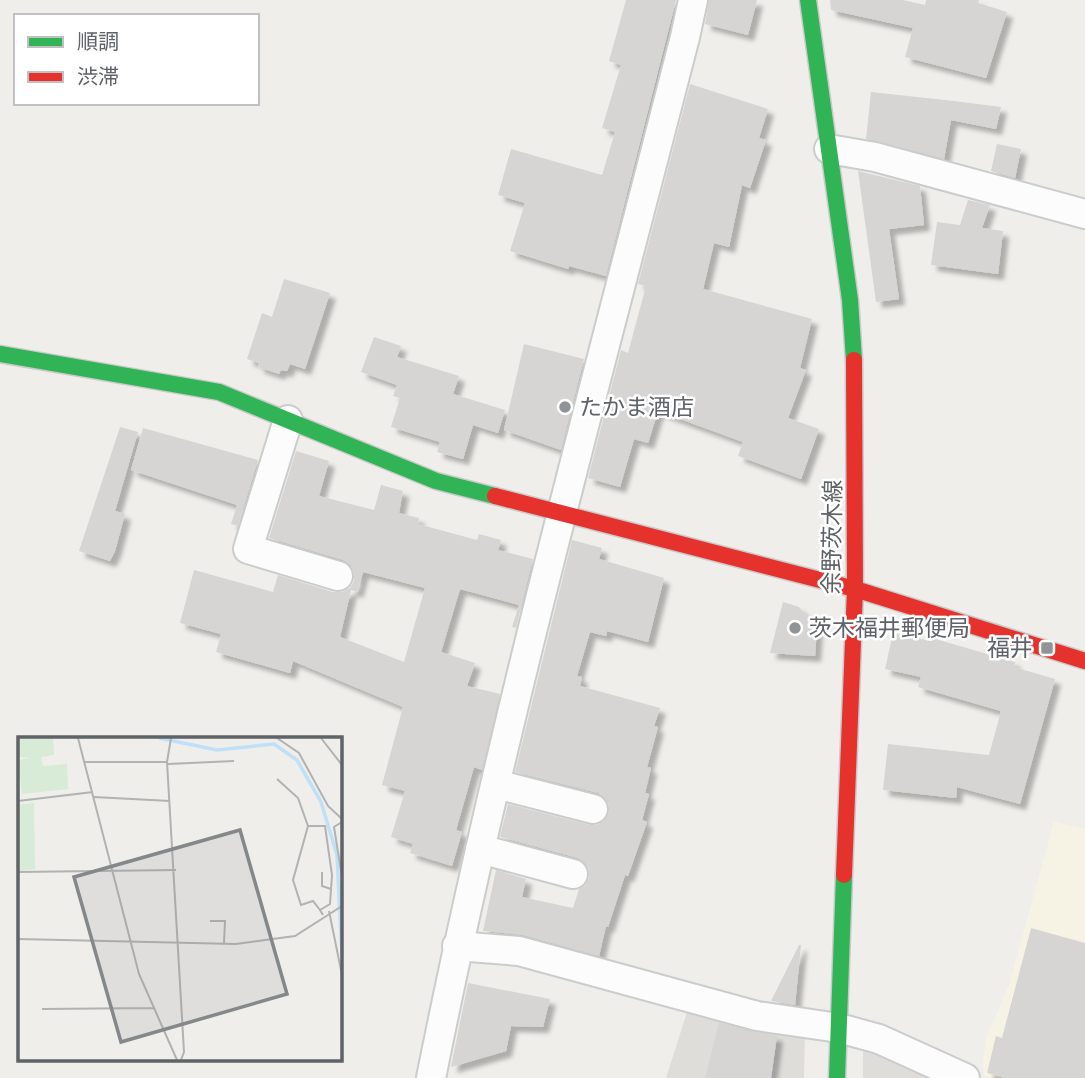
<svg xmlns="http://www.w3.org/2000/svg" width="1085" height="1078" font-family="'Asap Condensed','Noto Sans JP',sans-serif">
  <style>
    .commercial { fill: #f7f3e4 }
    .industrial { fill: #dfddda }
    .building { fill: #d6d5d3; fill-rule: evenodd; filter: url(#shadow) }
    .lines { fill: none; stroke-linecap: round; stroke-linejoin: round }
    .street-casing { stroke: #cbcccc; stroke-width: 32 }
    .fast-casing { stroke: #cacacb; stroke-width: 19 }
    .jam-casing { stroke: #cacacb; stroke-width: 19 }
    .street { stroke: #fdfcfc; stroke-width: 28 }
    .fast { stroke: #30b455; stroke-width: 16 }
    .jam { stroke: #e5322d; stroke-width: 16 }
    .poi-dot { fill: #919496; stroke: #fff; stroke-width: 2.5 }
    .labels { text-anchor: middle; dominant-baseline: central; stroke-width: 5; stroke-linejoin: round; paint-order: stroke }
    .poi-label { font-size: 23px; fill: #5f6368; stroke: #fff; text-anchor: start }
    .street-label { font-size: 23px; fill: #5f6368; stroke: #fff }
    .inset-river { fill: none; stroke: #bfe0f9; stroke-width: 3.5 }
    .inset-road { fill: none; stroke: #b1b2b2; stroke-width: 2 }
    .view { fill: #84888a; fill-opacity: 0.15; stroke: #84888a; stroke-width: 3.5 }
    .inset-edge { fill: none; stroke: #5f6368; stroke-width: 3.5 }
  </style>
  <defs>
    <filter id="shadow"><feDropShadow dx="6" dy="6" stdDeviation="2" flood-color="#0004"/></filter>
  </defs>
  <rect width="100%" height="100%" fill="#efeeea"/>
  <path class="commercial" d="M1054 822 1085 829V1078H992L984 1076 983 1062 987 1036 1009 985Z"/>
  <path class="industrial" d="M689 1006 805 1031 804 1078H666Z
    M863 1044 945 1078H863Z"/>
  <path class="building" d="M626 0H676L606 276 569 266 568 269 510 251 525 203 498 195 511 149 602 175 615 132 602 128 621 65 609 61Z
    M709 0H757L748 35 705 24Z
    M830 0H903L925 5 926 0H979L978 3 1007 12 986 78 905 57 913 28 831 10Z
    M690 84 768 109 759 138 766 140 750 188 742 185 729 247 714 243 703 289 812 319 800 368 806 370 788 418 819 429 801 479 738 456 743 442 658 411 648 443 634 439 620 487 588 478 621 350 628 353 646 286 638 284Z
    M871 92 954 101 1001 107 996 129 951 120 944 159 866 139Z
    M997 144 1021 149 1015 178 991 171Z
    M858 171 920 186 924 225 889 229 899 299 876 302Z
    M968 200 990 205 982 228 1003 231 998 274 931 265 937 222 960 225Z
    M284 279 330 293 305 369 290 364 287 371 281 370 279 374 258 367 259 363 247 359 262 313 272 317Z
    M374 337 401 346 397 357 459 376 453 394 505 410 498 433 473 425 463 459 437 452 440 442 391 427 400 398 393 396 397 385 361 372Z
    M524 344 584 359 561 450 504 430Z
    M120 427 138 432 115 511 125 514 115 551 110 561 79 551Z
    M143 428 258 460 238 526 231 524 237 505 131 470Z
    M296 451 329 461 319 496 374 510 381 485 403 491 399 513 419 518 418 524 477 540 479 534 501 540 498 550 533 559 516 628 512 627 519 605 460 589 441 652 475 663 467 686 500 694 482 770 474 767 456 830 462 832 452 866 410 853 413 844 391 837 405 791 382 785 403 707 293 661 290 673 216 652 221 634 180 623 194 570 273 592 278 575 333 592H342L350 588 354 581V573L351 565 343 560 269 538ZM363 572 425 588 404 662 340 637 351 590 357 592Z
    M572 540 602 548 599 559 664 578 648 642 607 631 606 636 590 632 577 676 582 677 580 686 660 708 654 726 658 727 647 767 651 768 645 793 649 794 642 820 647 822 628 876 625 875 608 927 606 926 599 956 523 935 483 931 496 870 526 879 522 897 573 908 579 889 585 885 589 878V869L585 863 578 858 500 837 508 804 590 825H597L604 821 609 812V804L604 797 598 793 515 772Z
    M783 602 799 607 817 629 815 656 770 653Z
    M893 633 931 641 932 638 1015 662 1014 667 1055 679 1020 804 957 787 956 798 883 790 888 744 989 755 1001 711 918 687 921 677 885 669Z
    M1031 928 1085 943V1078H1005L987 1073 996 1036 1002 1038Z
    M799 945H801L795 1005 771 1001Z
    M468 983 550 999 543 1027 511 1026 506 1051 451 1067Z
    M719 1023 777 1036 771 1078H705Z"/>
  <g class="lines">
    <defs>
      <path id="street" d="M829 149 875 157 1085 214
        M288 420 248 549 338 576
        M496 784 593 809
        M480 849 573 874
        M457 946 519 951 757 1016 839 1028 879 1039 965 1078
        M431 1078C501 728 596 383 685 37L693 0"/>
      <path id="fast" d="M808 0 850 300 854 360
        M0 354 219 392 436 481 495 496
        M837 1078 844 875"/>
      <path id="jam" d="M495 496 855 589 1085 661
        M844 875 855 589 854 360"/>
    </defs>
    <use href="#street" class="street-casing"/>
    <use href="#fast" class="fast-casing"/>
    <use href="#jam" class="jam-casing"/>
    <use href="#street" class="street"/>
    <use href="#fast" class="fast"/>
    <use href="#jam" class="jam"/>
  </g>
  <g class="poi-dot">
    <circle cx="565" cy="407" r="7"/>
    <circle cx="795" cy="628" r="7"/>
    <rect x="1040" y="641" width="14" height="14" rx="3.5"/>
  </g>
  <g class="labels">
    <g class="poi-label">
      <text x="579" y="407">たかま酒店</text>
      <text x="809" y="628">茨木福井郵便局</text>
      <text x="1033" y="648" text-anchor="end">福井</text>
    </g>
    <g class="street-label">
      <text transform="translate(832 537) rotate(-89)">余野茨木線</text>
    </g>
  </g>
  <g transform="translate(18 737)">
    <rect width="324" height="324" fill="#efeeea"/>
    <path d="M0 1H35L36 18 23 20 25 29 49 27 50 52 4 57 0 23 13 21 0 20ZM16 66 17 132 0 134V68Z" fill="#d8ebd6"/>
    <path class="inset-river" d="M141 1 199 13 256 7 279 23 303 65 319 118 324 219"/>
    <path class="inset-road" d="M60 1 121 237 159 323M153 1 149 25 166 315 163 323M259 1 281 16 310 69 324 82M303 1 324 28M66 25H149M150 27 216 24M259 42 280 61 290 89H307L314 138 312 167 302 173 305 178M76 60 152 64M0 64 75 55M324 85 316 90 324 140M290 89 275 143 283 168 295 164 302 173M0 135 158 133M304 135V149L313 152M311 174 324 238M192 184H207L206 206M0 202 218 207 277 199 324 169M24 272 136 271"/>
    <path class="view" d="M222 93 269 257 103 305 56 140Z"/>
    <rect width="324" height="324" class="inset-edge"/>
  </g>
  <rect x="14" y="14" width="245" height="91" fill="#ffffff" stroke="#bfc1c3" stroke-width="2"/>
  <rect x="28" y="37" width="35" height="10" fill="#30b455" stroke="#bfc1c3" stroke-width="2"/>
  <text x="77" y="49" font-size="21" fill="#5f6368">順調</text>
  <rect x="28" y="72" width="35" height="10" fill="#e5322d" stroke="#bfc1c3" stroke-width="2"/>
  <text x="77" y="84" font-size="21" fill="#5f6368">渋滞</text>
</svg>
